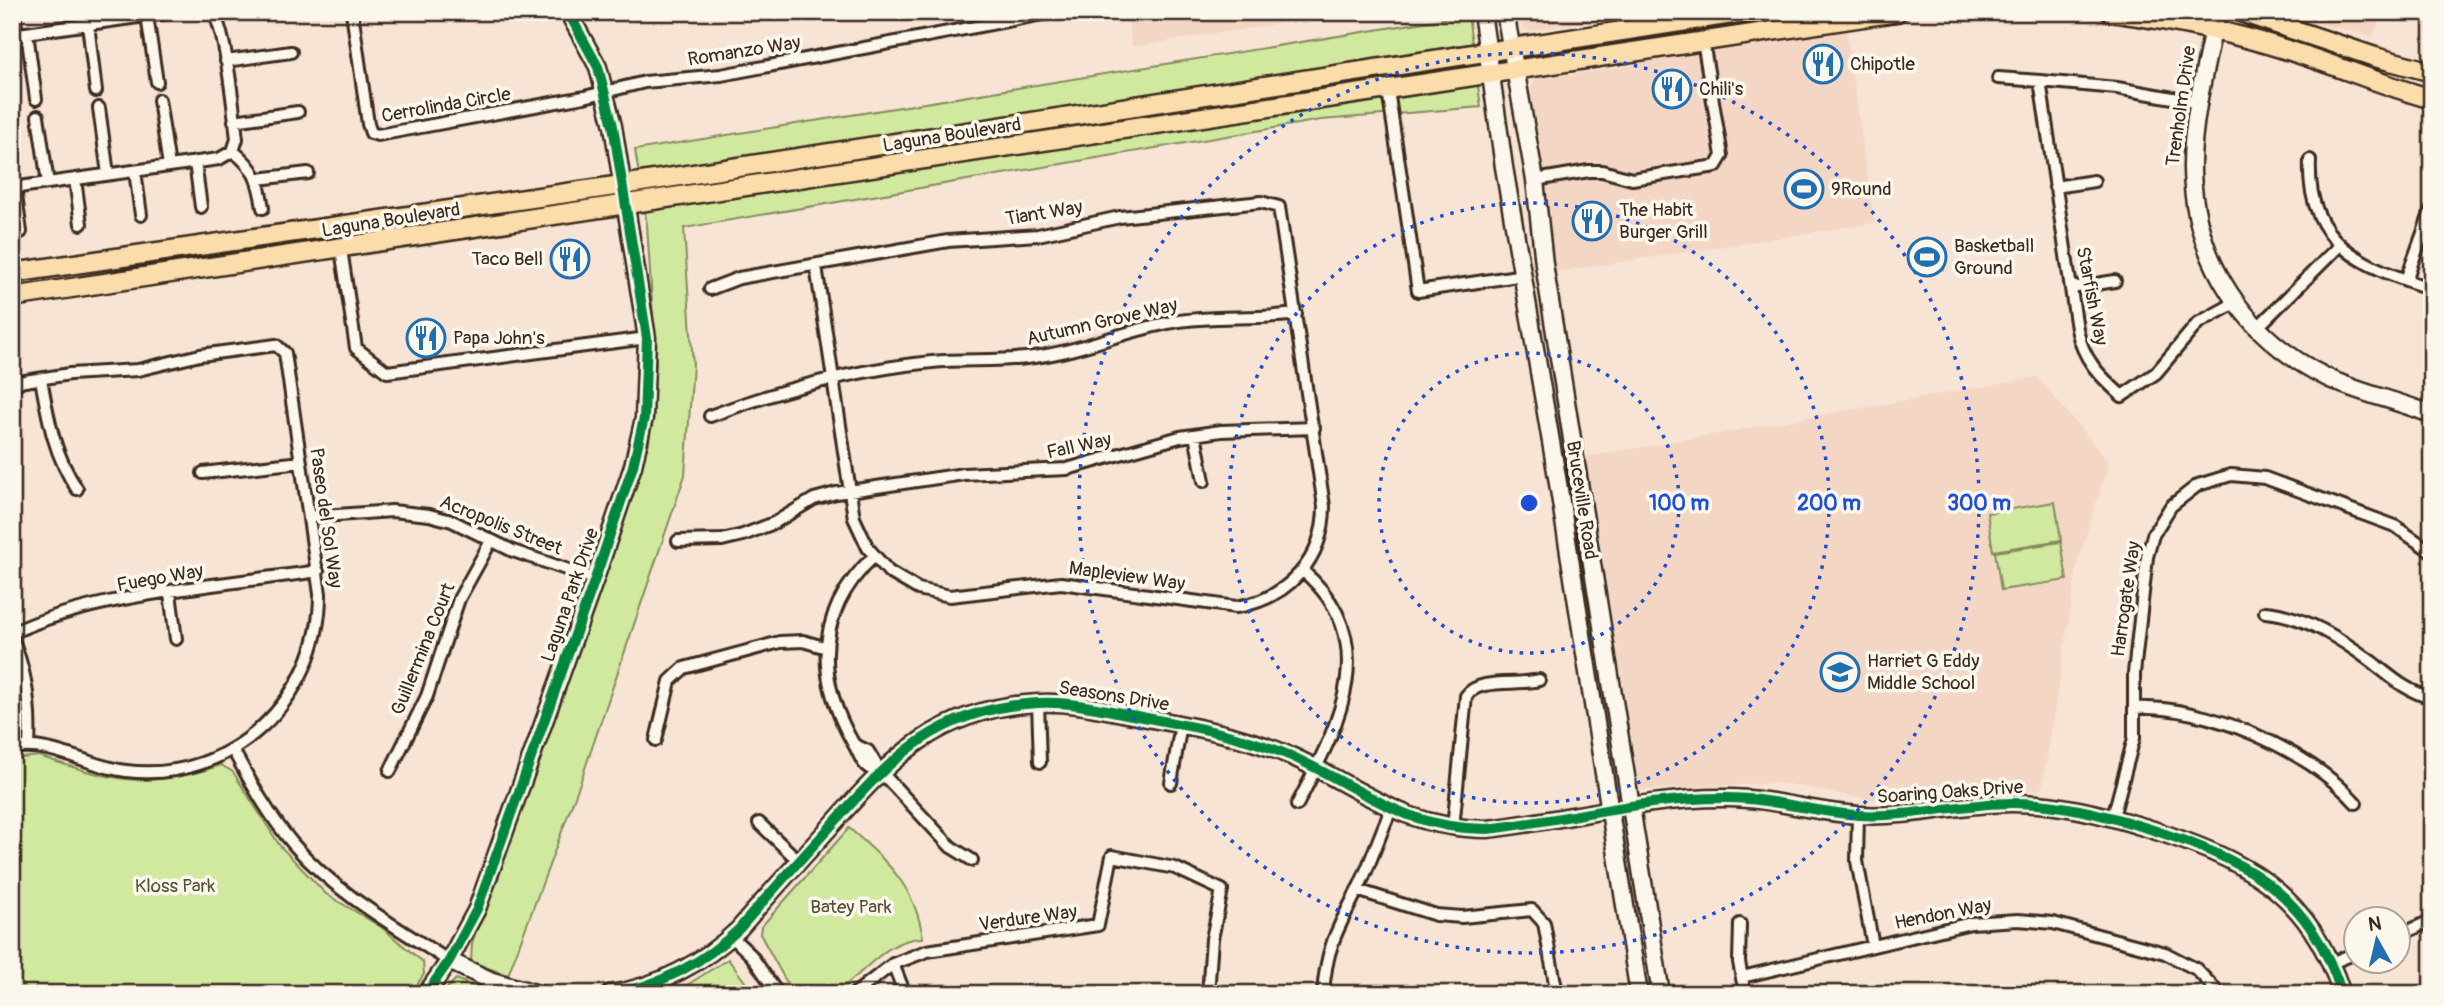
<svg xmlns="http://www.w3.org/2000/svg" width="2444" height="1006" font-family="Pangolin,sans-serif">
  <style>
    .built { fill: #f4d6c5 }
    .green { fill: #d1e99f; stroke: #868a5e; stroke-width: 2 }
    .lines { fill: none; stroke-linecap: round; stroke-linejoin: round }
    .street-casing { stroke: #3b2a1e; stroke-width: 16 }
    .secondary-casing { stroke: #3b2a1e; stroke-width: 21 }
    .primary-casing { stroke: #3b2a1e; stroke-width: 23 }
    .street { stroke: #fbf7ec; stroke-width: 10 }
    .secondary { stroke: #fbf7ec; stroke-width: 16 }
    .primary { stroke: #fbddab; stroke-width: 18 }
    .cycleway-casing { stroke: #fbf7ec; stroke-width: 15 }
    .cycleway { stroke: #00873e; stroke-width: 10 }
    .ring { fill: none; stroke: #1d4ed8; stroke-width: 3.5; stroke-dasharray: 3.5 7 }
    .labels { text-anchor: middle; dominant-baseline: central; stroke-width: 7; stroke-linejoin: round; paint-order: stroke }
    .street-label { font-size: 19px; fill: #3b2a1e; stroke: #fbf7ec }
    .poi-label { font-size: 19px; fill: #3b2a1e; stroke: #fbf7ec; text-anchor: start }
    .park-label { font-size: 19px; fill: #595038; stroke: #fbf7ec }
    .centre { fill: #1d4ed8; stroke: #fbf7ec; stroke-width: 3.5 }
    .ring-label { font-size: 21px; text-anchor: middle; font-weight: bold; fill: #1d4ed8; stroke: #fbf7ec; stroke-width: 7; stroke-linejoin: round; paint-order: stroke }
  </style>
  <rect width="100%" height="100%" fill="#f7e4d5"/>
  <filter id="ink" filterUnits="userSpaceOnUse"><feTurbulence type="fractalNoise" baseFrequency=".0143" numOctaves="2"/><feDisplacementMap in="SourceGraphic" scale="14" xChannelSelector="R" yChannelSelector="G"/><feConvolveMatrix kernelMatrix="1 2 1 2 8 2 1 2 1" color-interpolation-filters="sRGB"/></filter>
  <g filter="url(#ink)">
    <path class="built" d="M1127 12H1352L1132 47Z
      M1516 12H1687L1604 19 1531 31 1522 27Z
      M2271 12H2383L2373 37Z
      M1846 28 1874 223 1556 272 1531 92 1534 80 1548 74 1570 75 1628 66 1699 51Z
      M2037 377 2109 462 2078 561 2042 789 1883 802 1782 783 1640 790 1586 457Z"/>
    <path class="green" d="M1468 15 1481 107 1321 120 684 228 693 365 685 475 580 783 508 975 471 962 472 943 649 443 656 364 647 225 635 150Z
      M1941 248 1944 269 1924 272 1923 263H1913L1911 253Z
      M2055 502 2061 540 1993 551 1987 513Z
      M2061 542 2067 580 2001 590 1995 552Z
      M39 756C110 780 147 791 221 765L233 772 280 846 326 894 381 927 423 962 424 974 411 994H275L272 987 243 986 203 994H13L12 759Z
      M849 828C888 862 915 886 923 938 879 938 859 987 826 994 816 996 803 994 793 994L760 934 761 927Z
      M728 959 754 994H673Z
      M456 979 492 994H442Z"/>
    <g class="lines">
      <defs>
        <path id="street" d="M14 12 17 34
          M352 12 368 124 371 133 378 135 584 97 645 82 721 75 1054 12
          M147 16 157 82
          M88 24 96 91
          M27 33 36 99
          M12 35 173 12
          M226 61 291 52
          M1998 78 2040 81 2077 329C2083 360 2100 376 2122 396L2156 373 2198 323 2235 303
          M2040 81 2117 88 2201 103
          M1388 90 1418 291 1524 275
          M159 100 169 166
          M99 108 108 174
          M38 116 48 183
          M234 121 298 112
          M233 151C255 168 259 181 263 208
          M2310 160C2306 245 2363 266 2432 289
          M195 162 201 207
          M135 171 141 215
          M75 179 81 224
          M258 179 308 173
          M1535 180 1589 171H1602L1632 179 1716 166 1722 156 1703 41
          M2055 187 2094 181
          M12 188 219 159 233 151 237 139C234 115 226 26 212 12
          M15 188 21 232
          M341 249 356 348 387 372 647 338
          M2406 280 2432 208
          M2071 288 2115 281
          M710 289 739 278 948 241 1038 235 1120 217 1261 202 1279 207 1324 506C1324 559 1288 599 1236 607L1061 583 950 596 918 589 889 572 868 548 854 518 816 266
          M2256 329 2339 246
          M41 379C48 418 54 455 77 489
          M12 383 70 374 138 370 200 355 276 345 285 353 320 594C320 698 231 784 126 771 86 766 53 741 12 748
          M710 416C784 388 854 370 932 362 966 359 1000 362 1034 357 1082 351 1126 330 1173 322 1214 315 1255 320 1296 314
          M1195 435 1204 481
          M203 473 301 462
          M310 517 392 511 429 515 452 521 513 551 595 579
          M678 541 722 540 743 535 774 523 814 499 836 493 964 474 1067 469 1180 437 1221 431 1314 428
          M874 556C815 612 815 676 853 743 861 755 861 770 880 771
          M170 593 176 639
          M2265 612C2304 615 2341 639 2372 662 2391 677 2407 692 2432 698
          M12 633C95 593 225 585 318 571
          M12 638C27 673 31 708 29 746
          M1038 703 1040 762
          M2134 708C2206 705 2308 749 2356 803
          M656 740 670 681 684 668 780 642 803 641 827 648
          M855 745 868 751 880 771 951 847 972 860
          M233 750C251 783 269 816 294 845 337 894 395 926 449 961
          M390 771 427 696 459 599 491 541
          M1171 783 1181 724
          M1297 805C1336 729 1386 642 1303 571
          M1858 815 1857 861 1873 946
          M2113 817 2134 738V673L2147 557 2153 535 2171 506 2198 485 2231 475 2265 478 2395 526 2432 552
          M759 823 799 861
          M1453 828 1466 696C1479 677 1518 686 1539 680
          M1357 890 1436 915 1462 917 1532 910 1544 923 1557 994
          M1740 924 1739 962 1745 994
          M731 936 751 955 778 994
          M2398 936 2432 920
          M2331 963 2356 953
          M893 964 905 994
          M1742 977 1971 923 2018 920 2053 923 2165 953 2196 969 2220 994
          M854 994 893 964 927 951 1098 925 1112 856 1175 868 1222 890 1212 939 1208 994
          M1323 994C1326 948 1337 930 1357 891 1370 865 1379 836 1391 810"/>
        <path id="secondary" d="M1482 12 1504 167 1557 477 1639 994
          M1505 12 1535 180 1544 264 1661 994
          M2217 12C2207 59 2191 123 2192 170 2194 261 2245 337 2326 377 2360 394 2398 400 2432 415
          M449 961 492 981 539 994
          M426 994 449 961 477 909 595 579 633 466 644 418 647 338 613 126 598 67 568 12
          M610 994C658 987 705 962 739 929 769 894 800 860 831 826 892 757 939 708 1038 703 1071 701 1105 710 1137 716 1190 726 1242 735 1291 756 1362 788 1403 829 1487 829 1567 820 1648 797 1728 798 1773 798 1815 813 1859 815 1911 818 1961 803 2012 803 2059 803 2102 814 2147 828 2243 859 2309 890 2342 994"/>
        <path id="primary" d="M2111 12C2169 20 2228 31 2284 49 2334 64 2381 85 2432 99
          M2241 12 2375 57 2432 72
          M12 273 622 185 1745 12
          M12 297 1897 12"/>
      </defs>
      <use href="#street" class="street-casing"/>
      <use href="#secondary" class="secondary-casing"/>
      <use href="#primary" class="primary-casing"/>
      <use href="#street" class="street"/>
      <use href="#secondary" class="secondary"/>
      <use href="#primary" class="primary"/>
      <defs>
        <path id="cycleway" d="M426 994 449 961 477 909 595 579 633 466 644 418 647 338 613 126 598 67 568 12
          M610 994C658 987 705 962 739 929 769 894 800 860 831 826 892 757 939 708 1038 703 1071 701 1105 710 1137 716 1190 726 1242 735 1291 756 1362 788 1403 829 1487 829 1567 820 1648 797 1728 798 1773 798 1815 813 1859 815 1911 818 1961 803 2012 803 2059 803 2102 814 2147 828 2243 859 2309 890 2342 994"/>
      </defs>
      <use href="#cycleway" class="cycleway-casing"/>
      <use href="#cycleway" class="cycleway"/>
    </g>
  </g>
  <g class="ring">
    <circle cx="1529" cy="503" r="150"/>
    <circle cx="1529" cy="503" r="300"/>
    <circle cx="1529" cy="503" r="450"/>
  </g>
  <defs>
    <symbol id="restaurant-ring" viewBox="-11 -11 22 22"><circle r="9.5" fill="#fbf7ec" stroke="#1f6fb2" stroke-width="1.5"/><path d="M-5-6h1v4h1v-4h1v4h1v-4h1v5L-1.5 .5V6h-2V.5L-5-1ZM5-6V6H3V1.5H1.5Q1.5-4 5-6Z" fill="#1f6fb2"/></symbol>
    <symbol id="stadium-ring" viewBox="-11 -11 22 22"><circle r="9.5" fill="#fbf7ec" stroke="#1f6fb2" stroke-width="1.5"/><path d="M0-5a6.5 5 0 1 0 0 10a6.5 5 0 1 0 0-10ZM-3.5-1.8h7v3.6h-7Z" fill="#1f6fb2"/></symbol>
    <symbol id="school-ring" viewBox="-11 -11 22 22"><circle r="9.5" fill="#fbf7ec" stroke="#1f6fb2" stroke-width="1.5"/><path d="M0-5L7-2L0 1L-7-2ZM-4 1L0 2.5L4 1V4Q0 6-4 4Z" fill="#1f6fb2"/></symbol>
  </defs>
  <g fill-rule="evenodd">
    <use href="#restaurant-ring" x="1801" y="42" width="44" height="44"/>
    <use href="#restaurant-ring" x="1650" y="67" width="44" height="44"/>
    <use href="#stadium-ring" x="1782" y="167" width="44" height="44"/>
    <use href="#restaurant-ring" x="1570" y="199" width="44" height="44"/>
    <use href="#stadium-ring" x="1905" y="235" width="44" height="44"/>
    <use href="#restaurant-ring" x="548" y="237" width="44" height="44"/>
    <use href="#restaurant-ring" x="404" y="316" width="44" height="44"/>
    <use href="#school-ring" x="1818" y="650" width="44" height="44"/>
  </g>
  <g class="labels">
    <g class="street-label">
      <text transform="translate(744 51) rotate(-9)">Romanzo Way</text>
      <text transform="translate(446 105) rotate(-10)">Cerrolinda Circle</text>
      <text transform="translate(2181 106) rotate(-82)">Trenholm Drive</text>
      <text transform="translate(952 135) rotate(-9)">Laguna Boulevard</text>
      <text transform="translate(1044 213) rotate(-9)">Tiant Way</text>
      <text transform="translate(391 220) rotate(-9)">Laguna Boulevard</text>
      <text transform="translate(2092 296) rotate(79)">Starfish Way</text>
      <text transform="translate(1102 322) rotate(-13)">Autumn Grove Way</text>
      <text transform="translate(1079 446) rotate(-12)">Fall Way</text>
      <text transform="translate(1582 500) rotate(81)">Bruceville Road</text>
      <text transform="translate(326 518) rotate(82)">Paseo del Sol Way</text>
      <text transform="translate(501 525) rotate(22)">Acropolis Street</text>
      <text transform="translate(1127 576) rotate(8)">Mapleview Way</text>
      <text transform="translate(160 578) rotate(-10)">Fuego Way</text>
      <text transform="translate(570 595) rotate(-71)">Laguna Park Drive</text>
      <text transform="translate(2126 599) rotate(-82)">Harrogate Way</text>
      <text transform="translate(423 649) rotate(-68)">Guillermina Court</text>
      <text transform="translate(1114 696) rotate(9)">Seasons Drive</text>
      <text transform="translate(1950 792) rotate(-4)">Soaring Oaks Drive</text>
      <text transform="translate(1943 914) rotate(-11)">Hendon Way</text>
      <text transform="translate(1028 918) rotate(-8)">Verdure Way</text>
    </g>
    <g class="poi-label">
      <text x="1850" y="64">Chipotle</text>
      <text x="1699" y="89">Chili's</text>
      <text x="1831" y="189">9Round</text>
      <text x="1619" y="210">The Habit<tspan x="1619" dy="22">Burger Grill</tspan></text>
      <text x="1954" y="246">Basketball<tspan x="1954" dy="22">Ground</tspan></text>
      <text x="543" y="259" text-anchor="end">Taco Bell</text>
      <text x="453" y="338">Papa John's</text>
      <text x="1867" y="661">Harriet G Eddy<tspan x="1867" dy="22">Middle School</tspan></text>
    </g>
    <g class="park-label">
      <text x="175" y="886">Kloss Park</text>
      <text x="851" y="907">Batey Park</text>
    </g>
  </g>
  <circle cx="1529" cy="503" r="10" class="centre"/>
  <g class="ring-label">
    <text x="1679" y="510">100 m</text>
    <text x="1829" y="510">200 m</text>
    <text x="1979" y="510">300 m</text>
  </g>
  <rect width="2444" height="1006" fill="none" stroke="#fbf7ec" stroke-width="42"/>
  <rect x="21" y="21" width="2402" height="964" fill="none" stroke="#3b2a1e" stroke-width="2.5" filter="url(#ink)"/>
  <g transform="translate(2377 940) rotate(352)"><circle r="33" fill="#fbf7ec" stroke="#aea59a" stroke-width="2"/>
  <path d="M0-5L12 26L0 18L-12 26Z" fill="#1f6fb2"/>
  <text y="-10" font-size="19" font-weight="bold" text-anchor="middle" fill="#3b2a1e">N</text>
  </g>
</svg>
